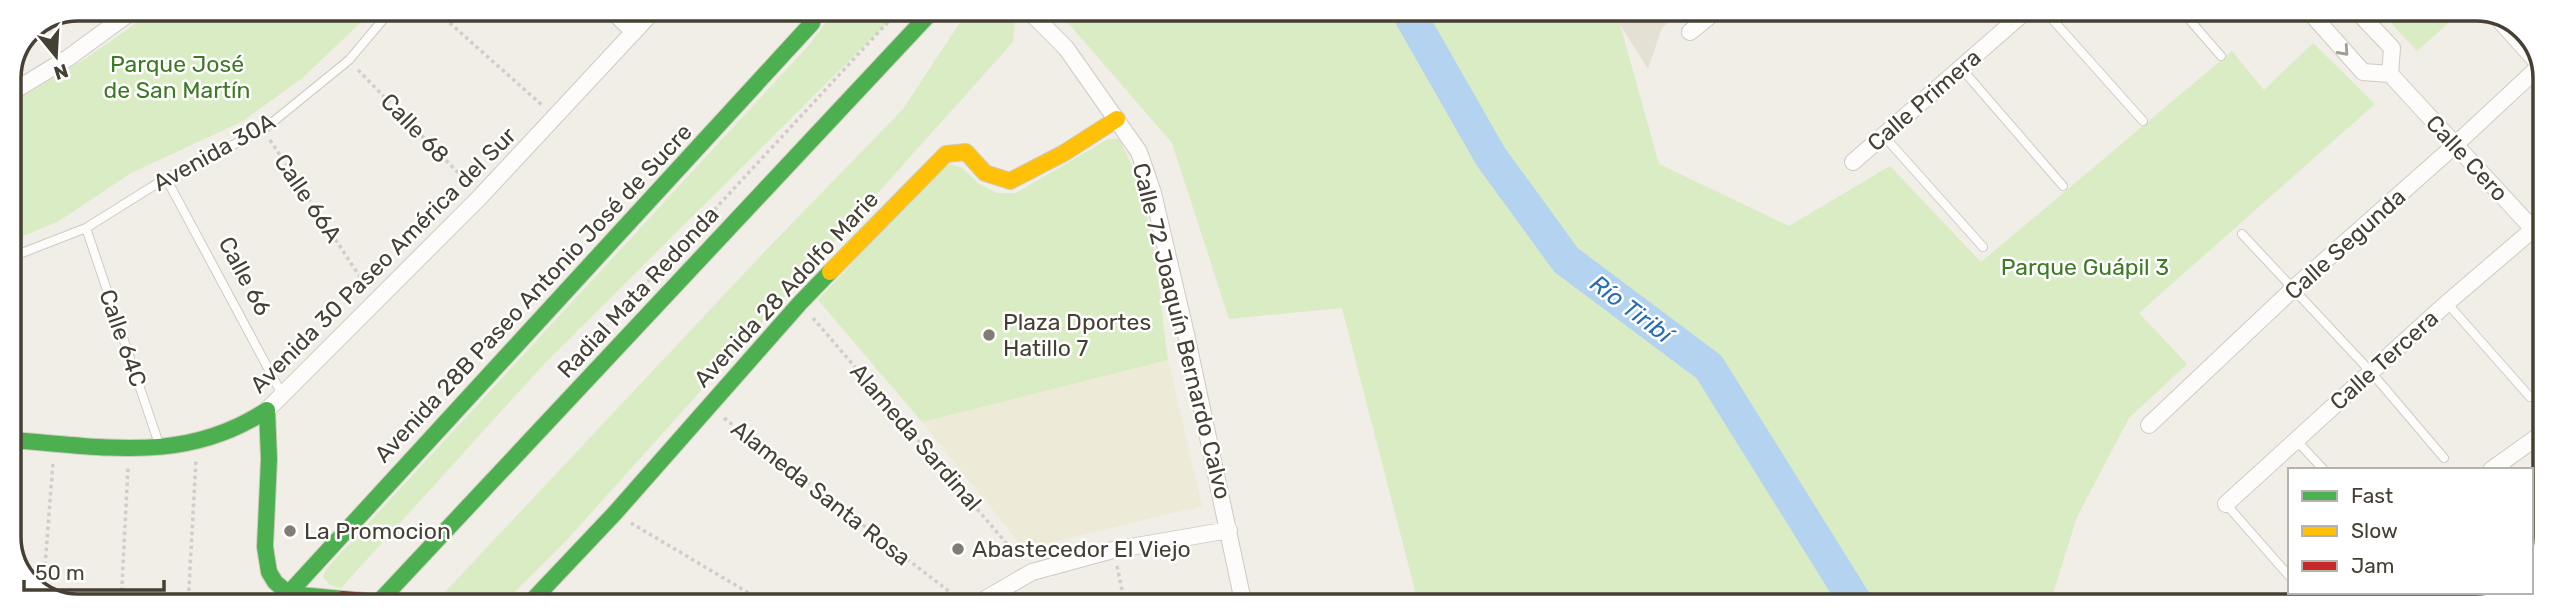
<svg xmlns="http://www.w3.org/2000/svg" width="2554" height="615" font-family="Rubik,sans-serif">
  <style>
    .residential { fill: #e4e0d3 }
    .education { fill: #eeead8 }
    .green { fill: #d9ecc4 }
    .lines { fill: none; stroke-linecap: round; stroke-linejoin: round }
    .river { stroke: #b4d3f0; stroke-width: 33 }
    .lane-casing { stroke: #cecbc4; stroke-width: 10 }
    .street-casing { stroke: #cecbc4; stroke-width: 18 }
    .fast-casing { stroke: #cfccbd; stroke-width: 18 }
    .slow-casing { stroke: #cfccbd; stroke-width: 18 }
    .path { stroke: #d0cec9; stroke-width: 3.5; stroke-dasharray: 3.5 3.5; stroke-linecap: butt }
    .lane { stroke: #fdfcfb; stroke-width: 8 }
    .street { stroke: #fdfcfb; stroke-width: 16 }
    .fast { stroke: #4caf50; stroke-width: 16 }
    .slow { stroke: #ffc107; stroke-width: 16 }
    .jam-bridge-casing { stroke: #cfccbd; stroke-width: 18; stroke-linecap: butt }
    .jam-bridge { stroke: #c62828; stroke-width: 16 }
    .oneway { stroke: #a19e97 }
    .poi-dot { fill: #817d72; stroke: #fff; stroke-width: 2.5 }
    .labels { text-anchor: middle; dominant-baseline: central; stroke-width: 5; stroke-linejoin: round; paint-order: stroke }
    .park-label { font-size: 23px; fill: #3c7a23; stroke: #fff }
    .street-label { font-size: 23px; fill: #454033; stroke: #fff }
    .poi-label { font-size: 23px; fill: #454033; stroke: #fff; text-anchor: start }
    .water-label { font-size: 24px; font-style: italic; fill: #276cb6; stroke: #fff }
    .rim { fill: none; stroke: #454033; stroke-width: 3.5 }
  </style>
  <rect width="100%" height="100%" fill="#f0eee6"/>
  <path class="residential" d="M1611 10H1683L1662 28 1648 69Z"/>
  <path class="education" d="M1168 360 1202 506 1024 549 922 422Z"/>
  <path class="green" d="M156 9H375L301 79 243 121 131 173 59 221 9 242V105L91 55Z
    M829 9H901L544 364 341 588 330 585 323 577 327 568 809 45 827 21Z
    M969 9H1016L1013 42 565 542 506 601 445 592 769 247 903 109Z
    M1056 9 1616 10 1659 164 1789 226 1890 166 1981 262 2232 51 2264 90 2313 43 2375 104 2139 313 2187 364 2129 418 2077 517 2049 606H1419L1342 308 1229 319 1172 143Z
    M2379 10H2463L2417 51Z
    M1108 139H1119C1155 204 1158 287 1168 360L922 422 818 300 939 169 951 164 962 168 979 184 997 193H1016Z"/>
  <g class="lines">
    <path class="river" d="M1407 10 1491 157 1566 260 1709 367 1858 606"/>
    <defs>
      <path id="lane" d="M2044 10 2143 121
        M2181 10 2221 56
        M2485 10 2537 68
        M1961 68 2063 186
        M1883 135 1983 247
        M166 178 283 396
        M86 228 160 447
        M2242 234 2371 372 2444 458
        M9 258 86 228 166 178 263 130 349 60 392 9
        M2447 303 2530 397
        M9 389 18 438
        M2296 440 2324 470
        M2226 504 2290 577"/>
      <path id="street" d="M610 9 634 32
        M1027 9 1066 48 1139 152 1153 193 1186 334 1244 606
        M2308 10 2363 72 2390 74 2544 241
        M2356 10 2392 48 2390 74
        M1690 32 1717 10
        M9 94 68 58 135 9
        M1853 162 2027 10
        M267 410 481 196 655 9
        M2149 425 2294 288 2454 146 2542 64
        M2491 470 2544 432
        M2226 504 2447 303 2544 220
        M2385 592 2388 606
        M2504 592 2505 596
        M975 605 1032 572 1113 550 1229 530"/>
      <path id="fast" d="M9 440C102 446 184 465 267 410L269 459 265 547 269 572 275 582 289 594 343 599
        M278 605 812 23 815 9
        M376 605 934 9
        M528 605 615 513 800 303 830 272"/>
      <path id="slow" d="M830 272 946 154 966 152 985 173 1010 181 1064 153 1117 119"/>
    </defs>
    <use href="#lane" class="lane-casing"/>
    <use href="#street" class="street-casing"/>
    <use href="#fast" class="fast-casing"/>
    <use href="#slow" class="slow-casing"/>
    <path class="path" d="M434 9 543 106
      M46 22 59 44
      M358 70 470 185
      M270 140 368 289
      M813 318 1020 559
      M567 369 900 9
      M724 418 959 599
      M631 523 769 605
      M1117 566 1125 605
      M43 593 53 462
      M121 605 128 467
      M188 605 196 460"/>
    <use href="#lane" class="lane"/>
    <use href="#street" class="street"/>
    <use href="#fast" class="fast"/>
    <use href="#slow" class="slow"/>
    <defs>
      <path id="jam-bridge" d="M343 599 412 605"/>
    </defs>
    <use href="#jam-bridge" class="jam-bridge-casing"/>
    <use href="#jam-bridge" class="jam-bridge"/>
  </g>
  <defs><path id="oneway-chevron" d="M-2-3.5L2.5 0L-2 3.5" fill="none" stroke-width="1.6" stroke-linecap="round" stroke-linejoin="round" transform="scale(1.75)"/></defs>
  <use class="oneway" href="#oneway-chevron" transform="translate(2344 51) rotate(48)"/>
  <g class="poi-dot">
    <circle cx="989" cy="335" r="7"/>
    <circle cx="290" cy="531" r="7"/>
    <circle cx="958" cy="549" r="7"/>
  </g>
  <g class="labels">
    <g class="park-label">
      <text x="177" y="64">Parque José<tspan x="177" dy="26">de San Martín</tspan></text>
      <text x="2085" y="267">Parque Guápil 3</text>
    </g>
    <g class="street-label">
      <text transform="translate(1924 100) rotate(-41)">Calle Primera</text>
      <text transform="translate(415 128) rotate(46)">Calle 68</text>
      <text transform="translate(214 152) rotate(-29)">Avenida 30A</text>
      <text transform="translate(2467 158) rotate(47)">Calle Cero</text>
      <text transform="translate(308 198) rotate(56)">Calle 66A</text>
      <text transform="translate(2345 244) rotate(-42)">Calle Segunda</text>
      <text transform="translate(383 260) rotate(-45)">Avenida 30 Paseo América del Sur</text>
      <text transform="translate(245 276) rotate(62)">Calle 66</text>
      <text transform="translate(786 289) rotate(-47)">Avenida 28 Adolfo Marie</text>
      <text transform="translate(638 292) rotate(-47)">Radial Mata Redonda</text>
      <text transform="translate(533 293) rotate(-47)">Avenida 28B Paseo Antonio José de Sucre</text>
      <text transform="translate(1182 331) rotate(76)">Calle 72 Joaquín Bernardo Calvo</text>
      <text transform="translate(123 338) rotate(71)">Calle 64C</text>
      <text transform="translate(2384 360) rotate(-42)">Calle Tercera</text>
      <text transform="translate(916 437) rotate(49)">Alameda Sardinal</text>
      <text transform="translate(821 493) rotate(38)">Alameda Santa Rosa</text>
    </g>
    <g class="poi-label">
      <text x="1003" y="322">Plaza Dportes<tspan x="1003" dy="26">Hatillo 7</tspan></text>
      <text x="304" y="531">La Promocion</text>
      <text x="972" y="549">Abastecedor El Viejo</text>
    </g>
    <g class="water-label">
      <text transform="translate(1631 309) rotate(37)">Río Tiribí</text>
    </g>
  </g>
  <path d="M0 0H2554V615H0ZM78 21H2476A57 57 0 0 1 2533 78V537A57 57 0 0 1 2476 594H78A57 57 0 0 1 21 537V78A57 57 0 0 1 78 21Z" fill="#fff" fill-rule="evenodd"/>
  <path class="rim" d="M78 21H2476A57 57 0 0 1 2533 78V537A57 57 0 0 1 2476 594H78A57 57 0 0 1 21 537V78A57 57 0 0 1 78 21Z"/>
  <rect x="2288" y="468" width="245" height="126" fill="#ffffff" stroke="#b5b3ad" stroke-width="2"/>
  <rect x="2302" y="491" width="35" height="10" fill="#4caf50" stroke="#b5b3ad" stroke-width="2"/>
  <text x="2351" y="503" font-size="21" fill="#454033">Fast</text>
  <rect x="2302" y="526" width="35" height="10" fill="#ffc107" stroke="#b5b3ad" stroke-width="2"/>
  <text x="2351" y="538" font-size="21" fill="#454033">Slow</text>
  <rect x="2302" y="561" width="35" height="10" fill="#c62828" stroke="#b5b3ad" stroke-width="2"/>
  <text x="2351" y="573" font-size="21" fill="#454033">Jam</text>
  <g transform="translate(56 56) rotate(162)" stroke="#ffffff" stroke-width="5" paint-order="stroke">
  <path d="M0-5L12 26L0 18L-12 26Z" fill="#454033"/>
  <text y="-10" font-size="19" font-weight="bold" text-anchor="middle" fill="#454033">N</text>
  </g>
  <path d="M24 580v10h140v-10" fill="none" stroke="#454033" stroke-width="3.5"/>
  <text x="35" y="580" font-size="21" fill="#454033" stroke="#ffffff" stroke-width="5" paint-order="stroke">50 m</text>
</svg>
